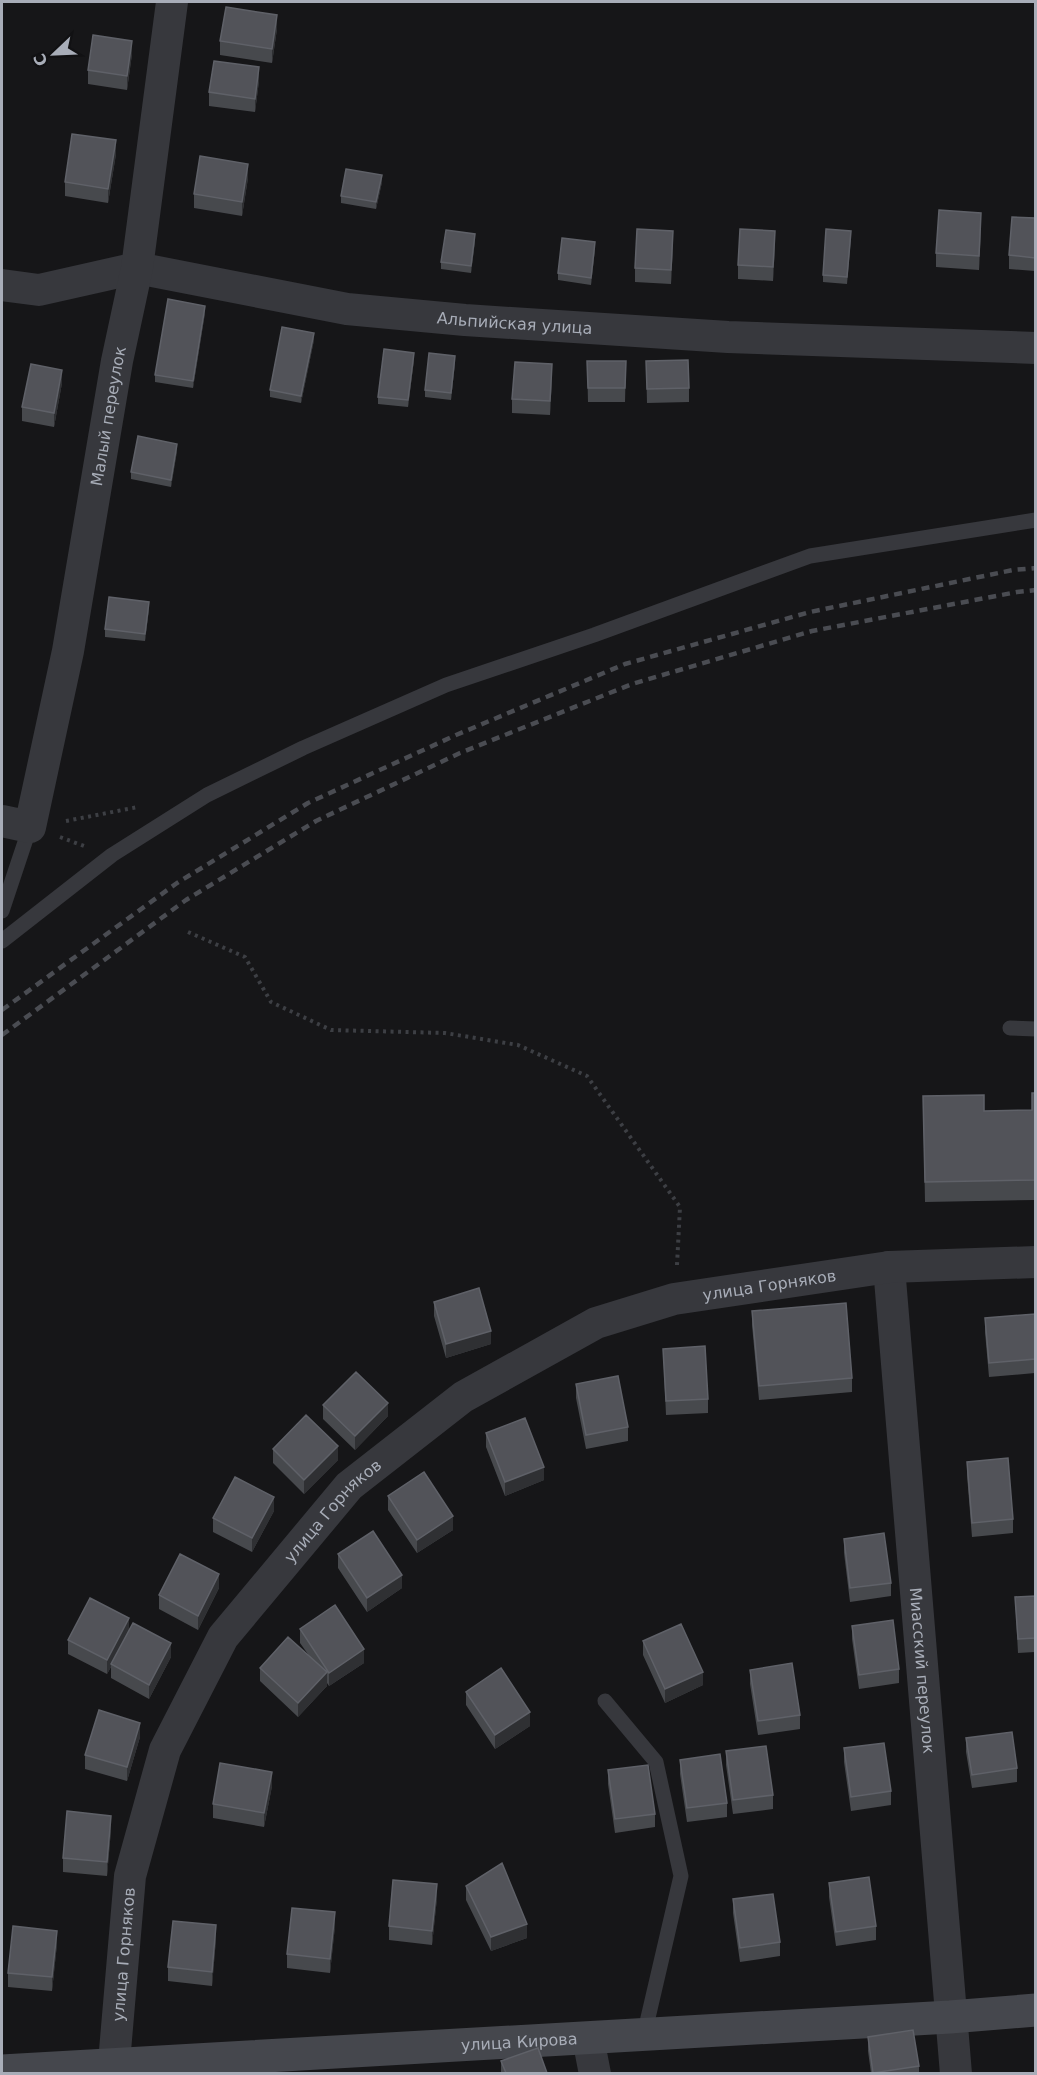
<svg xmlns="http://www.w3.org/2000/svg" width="1037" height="2075" font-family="'DejaVu Sans',sans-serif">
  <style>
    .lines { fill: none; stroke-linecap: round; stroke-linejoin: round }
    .path { stroke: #3d3f44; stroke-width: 4; stroke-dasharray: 3 4.5; stroke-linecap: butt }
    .lane { stroke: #37383d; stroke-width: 15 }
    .street { stroke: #37383d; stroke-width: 32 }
    .secondary { stroke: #45474d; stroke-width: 33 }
    .rail { stroke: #4a4c52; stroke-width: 4.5; stroke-dasharray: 8 6; stroke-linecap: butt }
    .wall { fill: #47494d }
    .shaded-wall { fill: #2f3033 }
    .building { fill: #525359; stroke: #5f6168; stroke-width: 1.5 }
    .labels { text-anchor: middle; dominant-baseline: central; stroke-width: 4.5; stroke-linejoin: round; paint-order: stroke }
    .street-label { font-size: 16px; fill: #a8adb8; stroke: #111113 }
  </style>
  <rect width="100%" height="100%" fill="#161618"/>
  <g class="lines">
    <path class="path" d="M66 821 138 807
      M60 837 84 846
      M188 932 245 957 271 1002 331 1030 445 1033 518 1045 587 1076 680 1207 677 1265"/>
    <path class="lane" d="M2 911 30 827
      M2 941 112 855 207 795 303 748 446 685 594 635 810 556 1036 520
      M1010 1028 1036 1029
      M605 1701 656 1762 681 1876 644 2035"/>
    <g class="street">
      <path id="s1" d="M2 285 39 290 137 268 347 309 465 320 728 337 1036 348"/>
      <path id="s2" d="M2 821 30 827 68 651 117 361 137 268 172 2"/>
      <path id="s3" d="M889 1267 956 2074"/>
      <path d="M588 2038 595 2074"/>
      <path id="s4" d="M113 2074 130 1876 165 1750 223 1637 349 1486 463 1397 596 1323 674 1299 889 1267 1036 1262"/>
    </g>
    <path class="secondary" id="s5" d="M2 2071 950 2017 1036 2010"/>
    <path class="rail" d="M2 1010 177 883 308 803 456 735 625 664 810 612 1013 570 1036 568
      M2 1035 186 900 316 821 460 753 632 684 812 631 1017 592 1036 590"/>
  </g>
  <path class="wall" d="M277 29 272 63 220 55V41Z
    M132 54 127 90 88 84V70Z
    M259 81 255 112 209 106V92Z
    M116 154 108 203 65 196V182Z
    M248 178 242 216 194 208V194Z
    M382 182 376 209 341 203V196Z
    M1035 218V271L1009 269V255Z
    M981 227 979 270 936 267V253Z
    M851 238 847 284 823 282V275Z
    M475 241 471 273 441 269V262Z
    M673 245 671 284 635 282V268Z
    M775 245 773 281 738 279V265Z
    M595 249 591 285 558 280V273Z
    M205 313 193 388 155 382V375Z
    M314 340 301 403 270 397V390Z
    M414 360 408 407 378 404V397Z
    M587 361H626L625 402H588Z
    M646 361 689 388V402L647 403Z
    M455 363 451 400 425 397V390Z
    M552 378 550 415 512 413V399Z
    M62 383 54 427 22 421V407Z
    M177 451 171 487 131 479V472Z
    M149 609 145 641 105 637V629Z
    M1032 1093H1035V1200L925 1202 923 1096 984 1111 1032 1110Z
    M434 1302 491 1344 446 1358 434 1316Z
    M752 1311 852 1378V1392L759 1400 752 1325Z
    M1035 1314V1373L989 1377 985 1332V1318Z
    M663 1349 708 1399V1413L666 1415Z
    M576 1384 628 1427V1441L586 1449 576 1398Z
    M323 1405 388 1416 355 1450 323 1419Z
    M486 1433 544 1480 505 1496 486 1447Z
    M273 1449 338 1460 304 1494 273 1463Z
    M967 1462 1013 1519V1533L972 1537 967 1475Z
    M388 1496 453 1530 417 1553 388 1510Z
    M274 1511 252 1552 213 1532V1518Z
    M844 1539 891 1583V1596L850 1602 844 1553Z
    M338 1554 402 1588 367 1612 338 1568Z
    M219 1588 198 1630 159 1609V1595Z
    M1035 1596V1652L1018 1653 1015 1597Z
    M852 1626 899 1669V1683L859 1689 852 1639Z
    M300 1629 364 1663 329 1686 327 1683V1686L298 1717 260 1681V1668L310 1657 300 1643Z
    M129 1630 171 1657 149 1699 111 1678V1667L107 1674 68 1654V1640Z
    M643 1641 703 1685 665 1703 643 1655Z
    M750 1670 800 1715V1729L758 1735 750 1684Z
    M466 1692 530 1726 495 1749 466 1705Z
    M140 1737 127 1781 85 1769V1755Z
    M966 1738 1017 1768V1782L972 1788 966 1752Z
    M844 1748 891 1791V1805L851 1811 844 1762Z
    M726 1751 773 1795V1809L733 1814 726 1765Z
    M680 1760 727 1803V1817L687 1822 680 1774Z
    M608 1770 655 1814V1827L615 1833 608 1784Z
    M272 1786 264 1827 213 1818V1804Z
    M111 1830 107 1876 63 1872V1858Z
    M829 1883 876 1926V1940L836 1946 829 1897Z
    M466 1886 527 1938 491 1951 466 1900Z
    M437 1898 432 1945 389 1940V1926Z
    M733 1899 780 1942V1956L740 1962 733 1913Z
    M335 1926 330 1973 287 1968V1954Z
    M216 1939 212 1986 168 1981V1967Z
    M57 1944 52 1991 8 1987V1973Z
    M868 2037 919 2066V2073H871L868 2051Z
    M501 2061 547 2073H501Z"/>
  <path class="shaded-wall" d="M277 15V29L272 63V49Z
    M132 41V54L127 90V76Z
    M259 67V81L255 112V99Z
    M116 140V154L108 203V189Z
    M248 164V178L242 216V202Z
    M382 175V182L376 209V202Z
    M981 213V227L979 270V256Z
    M673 231V245L671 284V270Z
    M775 231V245L773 281V267Z
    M475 234V241L471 273V266Z
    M595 242V249L591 285V278Z
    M205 306V313L193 388V381Z
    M314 333V340L301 403V396Z
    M414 353V360L408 407V400Z
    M455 356V363L451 400V393Z
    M552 364V378L550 415V401Z
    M62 370V383L54 427V413Z
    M177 444V451L171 487V480Z
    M149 602V609L145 641V634Z
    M491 1331V1344L446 1358V1344Z
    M388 1403V1416L355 1450V1436Z
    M338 1446V1460L304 1494V1480Z
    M544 1467V1480L505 1496V1482Z
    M274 1497V1511L252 1552V1538Z
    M453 1516V1530L417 1553V1540Z
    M219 1574V1588L198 1630V1616Z
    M402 1575V1588L367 1612V1598Z
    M129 1618V1632L111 1664V1667L107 1674V1660Z
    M171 1643V1657L149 1699V1685Z
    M364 1649V1663L329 1686V1673Z
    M327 1672V1686L298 1717V1703Z
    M703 1672V1685L665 1703V1689Z
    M530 1712V1726L495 1749V1735Z
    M140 1723V1737L127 1781V1767Z
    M272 1772V1786L264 1827V1813Z
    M111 1816V1830L107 1876V1862Z
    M437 1884V1898L432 1945V1931Z
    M335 1912V1926L330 1973V1959Z
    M527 1924V1938L491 1951V1937Z
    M216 1925V1939L212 1986V1972Z
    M57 1931V1944L52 1991V1977Z"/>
  <path class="building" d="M226 7 277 15 272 49 220 41Z
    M93 35 132 41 127 76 88 70Z
    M214 61 259 67 255 99 209 92Z
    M72 134 116 140 108 189 65 182Z
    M200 156 248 164 242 202 194 194Z
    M346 169 382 175 376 202 341 196Z
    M939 210 981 213 979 256 936 253Z
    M1012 217 1035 218V258L1009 255Z
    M637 229 673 231 671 270 635 268Z
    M740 229 775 231 773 267 738 265Z
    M826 229 851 231 847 277 823 275Z
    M446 230 475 234 471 266 441 262Z
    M562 238 595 242 591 278 558 273Z
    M168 299 205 306 193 381 155 375Z
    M282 327 314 333 301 396 270 390Z
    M384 349 414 353 408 400 378 397Z
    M429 353 455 356 451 393 425 390Z
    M688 360 689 388 647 389 646 361Z
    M587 361H626L625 388H588Z
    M515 362 552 364 550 401 512 399Z
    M31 364 62 370 54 413 22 407Z
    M138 436 177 444 171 480 131 472Z
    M109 597 149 602 145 634 105 629Z
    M1032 1093H1035V1180L925 1182 923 1096 984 1095V1111L1032 1110Z
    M479 1288 491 1331 446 1344 434 1302Z
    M846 1303 852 1378 759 1386 752 1311Z
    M1035 1314V1359L989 1363 985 1318Z
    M705 1346 708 1399 666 1401 663 1349Z
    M356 1372 388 1403 355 1436 323 1405Z
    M618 1376 628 1427 586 1435 576 1384Z
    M306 1415 338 1446 304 1480 273 1449Z
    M525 1418 544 1467 505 1482 486 1433Z
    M1008 1458 1013 1519 972 1523 967 1462Z
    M424 1472 453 1516 417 1540 388 1496Z
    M235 1477 274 1497 252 1538 213 1518Z
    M373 1531 402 1575 367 1598 338 1554Z
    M884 1533 891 1583 850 1588 844 1539Z
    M180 1554 219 1574 198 1616 159 1595Z
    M1035 1596V1638L1018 1639 1015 1597Z
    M90 1598 129 1618 107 1660 68 1640Z
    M335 1605 364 1649 329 1673 300 1629Z
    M893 1620 899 1669 859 1675 852 1626Z
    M133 1623 171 1643 149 1685 111 1664Z
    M681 1624 703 1672 665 1689 643 1641Z
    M288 1637 327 1672 298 1703 260 1668Z
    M792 1663 800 1715 758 1721 750 1670Z
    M501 1668 530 1712 495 1735 466 1692Z
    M99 1710 140 1723 127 1767 85 1755Z
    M1012 1732 1017 1768 972 1775 966 1738Z
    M884 1743 891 1791 851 1797 844 1748Z
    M766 1746 773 1795 733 1800 726 1751Z
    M720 1754 727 1803 687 1808 680 1760Z
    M220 1763 272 1772 264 1813 213 1804Z
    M648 1765 655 1814 615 1819 608 1770Z
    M67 1811 111 1816 107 1862 63 1858Z
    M502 1863 527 1924 491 1937 466 1886Z
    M869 1877 876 1926 836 1932 829 1883Z
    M393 1880 437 1884 432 1931 389 1926Z
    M773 1894 780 1942 740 1948 733 1899Z
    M292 1908 335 1912 330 1959 287 1954Z
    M173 1921 216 1925 212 1972 168 1967Z
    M13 1926 57 1931 52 1977 8 1973Z
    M913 2030 919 2066 873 2073 868 2037Z
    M538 2048 547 2073H506L501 2061Z"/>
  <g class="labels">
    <g class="street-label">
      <text stroke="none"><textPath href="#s1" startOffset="520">Альпийская улица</textPath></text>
      <text stroke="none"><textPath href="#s2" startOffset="447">Малый переулок</textPath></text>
      <text stroke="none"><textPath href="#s4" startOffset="1128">улица Горняков</textPath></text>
      <text stroke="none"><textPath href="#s4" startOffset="624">улица Горняков</textPath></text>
      <text stroke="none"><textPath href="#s3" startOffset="405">Миасский переулок</textPath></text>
      <text stroke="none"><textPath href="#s4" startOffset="120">улица Горняков</textPath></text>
      <text stroke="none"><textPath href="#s5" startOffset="518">улица Кирова</textPath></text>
    </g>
  </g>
  <rect width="1037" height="2075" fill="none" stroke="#a8adb8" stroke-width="6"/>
  <g transform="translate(54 54) rotate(247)" stroke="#111113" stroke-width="4.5" paint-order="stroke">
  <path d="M0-4.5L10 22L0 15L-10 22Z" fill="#a8adb8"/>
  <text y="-9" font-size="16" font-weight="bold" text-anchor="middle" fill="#a8adb8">С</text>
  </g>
</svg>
